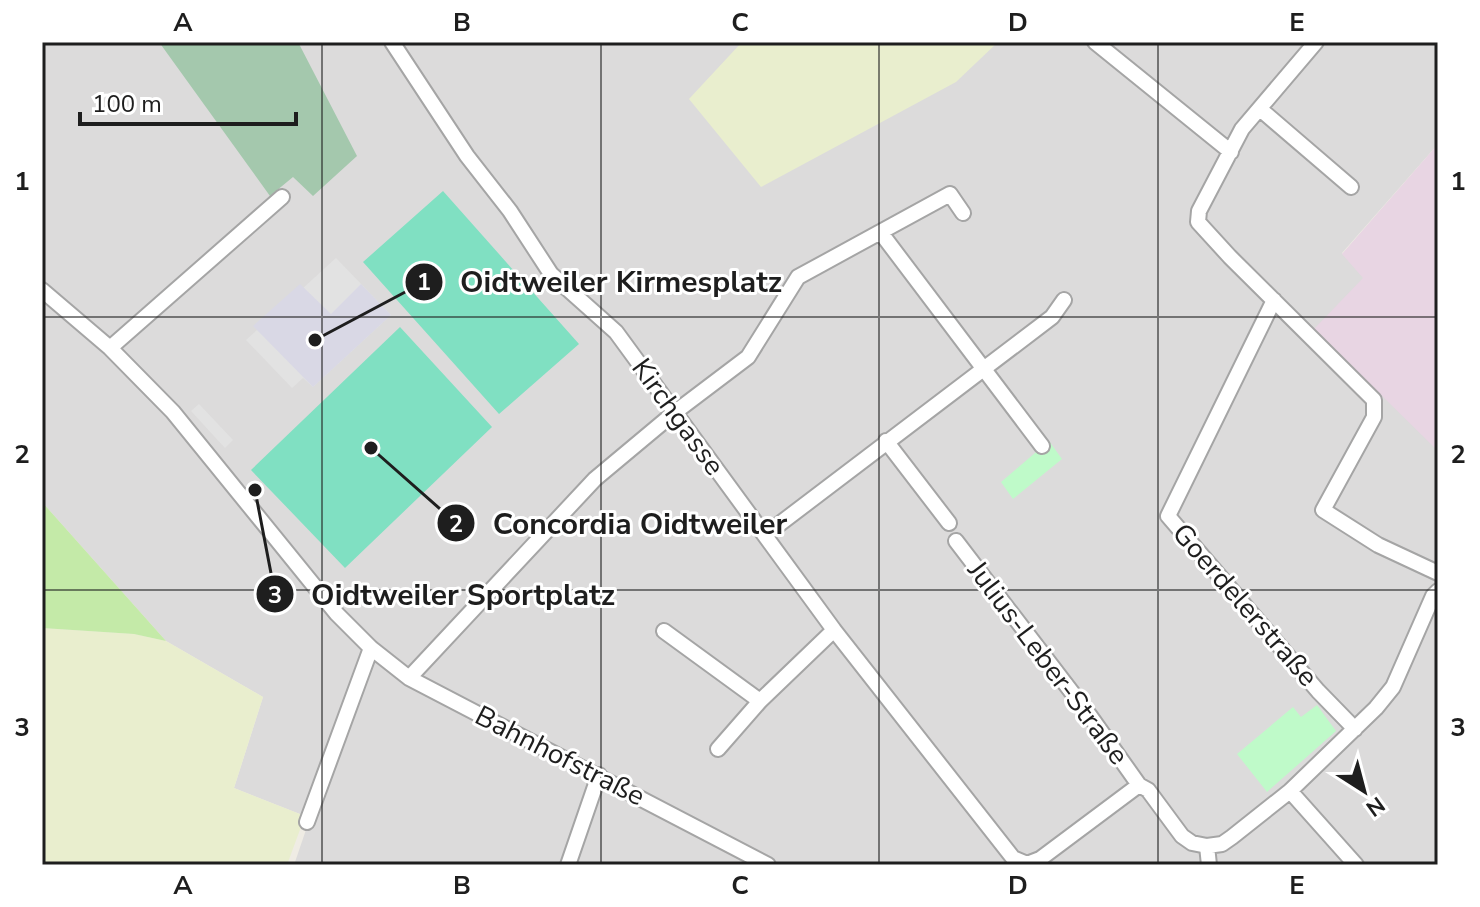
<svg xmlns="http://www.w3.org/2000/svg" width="1480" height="907" font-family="'Nunito Sans',sans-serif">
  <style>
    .residential { fill: #dcdbdb }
    .industrial { fill: #e8d5e3 }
    .farmland { fill: #e9eece }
    .grass { fill: #c4eaa8 }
    .cemetery { fill: #a4c8ad }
    .park { fill: #bffac9 }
    .pitch { fill: #80e0c2 }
    .parking { fill: #e2e2e2 }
    .plaza { fill: #d9d8e5 }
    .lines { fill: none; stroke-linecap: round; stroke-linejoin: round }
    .minor-casing { stroke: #a5a5a5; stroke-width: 18 }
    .minor { stroke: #fff; stroke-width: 14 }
    .grid { fill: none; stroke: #1e1e1e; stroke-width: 2; stroke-opacity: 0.55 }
    .labels { text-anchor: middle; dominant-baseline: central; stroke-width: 6; stroke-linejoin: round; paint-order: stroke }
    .street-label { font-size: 28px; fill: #1e1e1e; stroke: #fff }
    .leader { fill: none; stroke: #1e1e1e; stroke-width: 3 }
    .callout-dot { fill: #1e1e1e; stroke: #fff; stroke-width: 3 }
    .mark-label { font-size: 24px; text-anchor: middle; font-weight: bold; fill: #fff }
    .callout-label { font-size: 30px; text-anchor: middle; font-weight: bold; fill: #1e1e1e; stroke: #fff; stroke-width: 6; stroke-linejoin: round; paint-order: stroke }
    .neatline { fill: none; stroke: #1e1e1e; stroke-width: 3 }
    .grid-label { font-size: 26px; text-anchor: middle; font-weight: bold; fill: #1e1e1e }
  </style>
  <rect width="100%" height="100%" fill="#efece4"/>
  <path class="residential" d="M42 42H1438V144L1342 253 1363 277 1438 450V865H294L310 818 234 788 263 697 166 641 42 502Z"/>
  <path class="industrial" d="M1438 144V451L1314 329 1363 278 1342 254Z"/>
  <path class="farmland" d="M742 42H998L956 82 761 187 689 99Z
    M42 628 134 634 166 641 263 697 234 788 305 816 287 865H42Z"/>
  <path class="grass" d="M42 502 166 641 134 634 42 628Z"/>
  <path class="cemetery" d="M159 42H298L357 156 313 196 293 177 270 196Z"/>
  <path class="park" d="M1049 441 1062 459 1013 499 1001 482Z
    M1317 705 1336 731 1267 792 1237 754 1293 707 1301 717Z"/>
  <path class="pitch" d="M443 191 579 344 499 414 363 262Z
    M400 327 492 427 345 568 251 470Z"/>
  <path class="parking" d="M336 258 391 315 313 387 303 378 292 388 246 340Z
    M199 404 233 440 225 448 191 411Z"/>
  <path class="plaza" d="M300 284 331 314 361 284 391 315 313 387 253 326Z"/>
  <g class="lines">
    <defs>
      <path id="minor" d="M392 42 467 156 510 211 551 274 616 332 834 630 1013 858 1027 864
        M1095 42 1231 152
        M1316 42 1242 129 1199 211 1198 222 1230 257 1374 400V417L1323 510 1378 545 1438 573
        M1260 109 1351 187
        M881 233 1042 446
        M42 290 110 348 173 412 337 614 371 648 409 678 768 865
        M1274 300 1168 516 1318 691 1355 729
        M110 348 282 197
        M886 441 949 523
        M765 535 1052 317 1064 300
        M956 541 1090 716 1139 785
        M664 631 760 701
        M409 678 595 479 674 413 748 357 798 277 950 194 963 213
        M718 749 760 701 834 630
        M1290 791 1356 865
        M307 822 371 648
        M1207 846 1209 865
        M1027 864 1040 859 1139 785 1148 790 1182 836 1192 843 1207 846 1222 844 1232 837 1290 791 1376 708 1393 687 1433 596 1438 591
        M568 865 599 775"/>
    </defs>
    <use href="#minor" class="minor-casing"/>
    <use href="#minor" class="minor"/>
  </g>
  <path class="grid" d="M322 42V865M601 42V865M879 42V865M1158 42V865M42 317H1438M42 590H1438"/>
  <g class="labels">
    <g class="street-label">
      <text transform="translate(678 417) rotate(54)">Kirchgasse</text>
      <text transform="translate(1245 605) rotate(49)">Goerdelerstraße</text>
      <text transform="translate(1048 663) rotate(53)">Julius-Leber-Straße</text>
      <text transform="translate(560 756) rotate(27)">Bahnhofstraße</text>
    </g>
  </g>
  <path class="leader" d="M315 340L424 282M371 448L456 523M255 490L275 594"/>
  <g class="callout-dot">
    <circle cx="315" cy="340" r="8"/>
    <circle cx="371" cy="448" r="8"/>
    <circle cx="255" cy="490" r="8"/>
    <circle cx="424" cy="282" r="20"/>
    <circle cx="456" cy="523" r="20"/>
    <circle cx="275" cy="594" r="20"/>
  </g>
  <g class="mark-label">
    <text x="424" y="290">1</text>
    <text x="456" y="532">2</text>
    <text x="275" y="603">3</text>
  </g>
  <g class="callout-label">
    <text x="621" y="292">Oidtweiler Kirmesplatz</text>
    <text x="640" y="534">Concordia Oidtweiler</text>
    <text x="463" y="605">Oidtweiler Sportplatz</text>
  </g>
  <rect width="1480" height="907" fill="none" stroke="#ffffff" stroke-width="88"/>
  <g transform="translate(1364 791) rotate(144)" stroke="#ffffff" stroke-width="6" paint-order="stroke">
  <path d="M0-6L14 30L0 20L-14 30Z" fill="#1e1e1e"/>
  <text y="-12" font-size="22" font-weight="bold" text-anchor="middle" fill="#1e1e1e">N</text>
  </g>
  <path d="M80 112v12h216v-12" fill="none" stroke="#1e1e1e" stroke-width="4"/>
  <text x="92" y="112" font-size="24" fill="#1e1e1e" stroke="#ffffff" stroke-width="6" paint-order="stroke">100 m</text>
  <rect x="44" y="44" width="1392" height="819" class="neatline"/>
  <g class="grid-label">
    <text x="183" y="31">A</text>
    <text x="462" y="31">B</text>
    <text x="740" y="31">C</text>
    <text x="1018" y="31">D</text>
    <text x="1297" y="31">E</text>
    <text x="22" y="190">1</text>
    <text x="1458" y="190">1</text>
    <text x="22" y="463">2</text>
    <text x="1458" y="463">2</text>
    <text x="22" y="736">3</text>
    <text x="1458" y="736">3</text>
    <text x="183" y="894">A</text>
    <text x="462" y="894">B</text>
    <text x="740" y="894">C</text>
    <text x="1018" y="894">D</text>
    <text x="1297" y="894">E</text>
  </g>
</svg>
